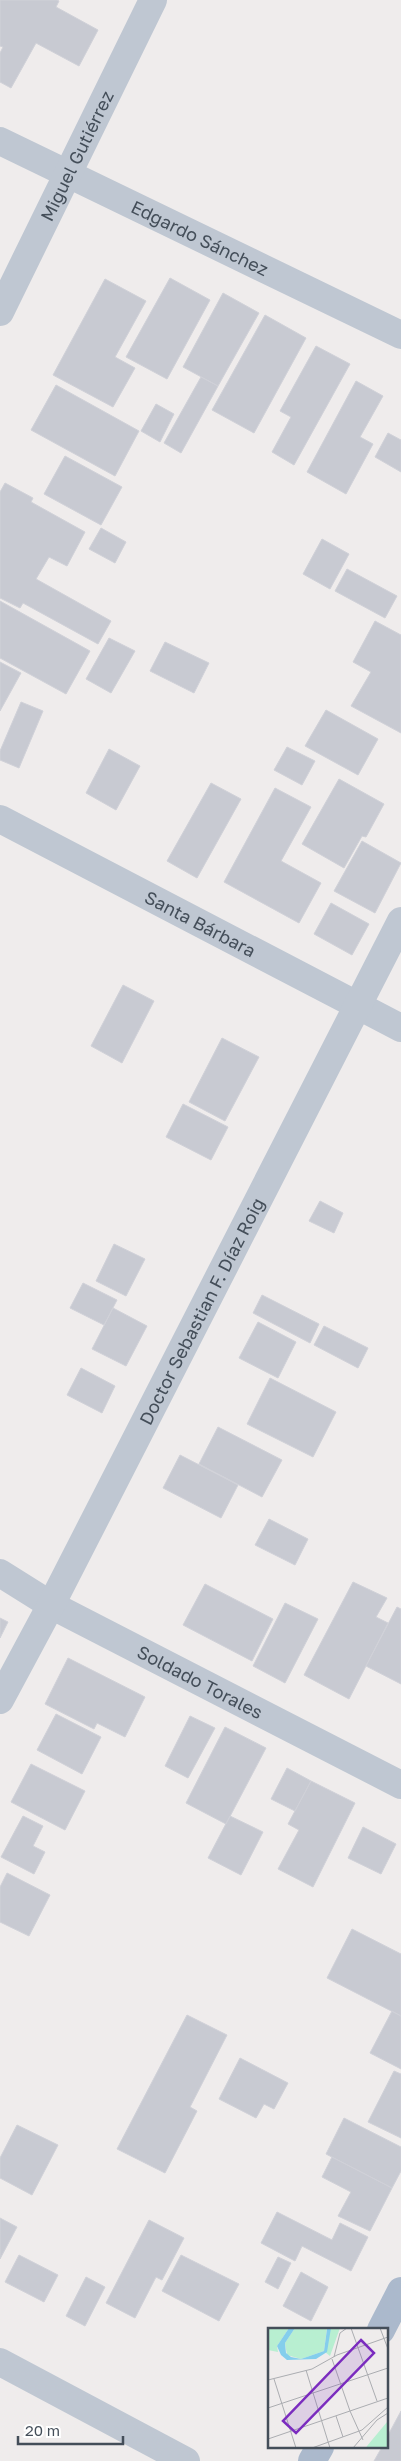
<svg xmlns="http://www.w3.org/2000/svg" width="401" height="2461" font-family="'Golos Text',sans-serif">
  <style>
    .building { fill: #c8cad2; stroke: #d0d1d8 }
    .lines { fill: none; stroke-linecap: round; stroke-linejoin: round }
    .minor { stroke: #bfc7d2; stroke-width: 28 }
    .major { stroke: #abb9cc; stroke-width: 28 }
    .labels { text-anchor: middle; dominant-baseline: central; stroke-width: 4; stroke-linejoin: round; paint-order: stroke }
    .street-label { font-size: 18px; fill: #444e59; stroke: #fff }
    .inset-road { fill: none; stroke: #abadb1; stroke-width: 1 }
    .view { fill: #7b2cbf; fill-opacity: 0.15; stroke: #7b2cbf; stroke-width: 2.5 }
    .inset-edge { fill: none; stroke: #444e59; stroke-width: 2.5 }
  </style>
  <rect width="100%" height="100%" fill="#efecec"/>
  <path class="building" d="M0 0H57L59 1 56 7 98 30 79 66 36 43 11 88 0 82V53L3 47 0 46Z
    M170 278 210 300 167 379 126 357Z
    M105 279 146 301 115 357 135 368 113 407 53 375Z
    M223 293 259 313 218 386 183 367Z
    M265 315 306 338 254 433 212 410Z
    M316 346 350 364 294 465 272 452 291 417 280 411Z
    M201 377 218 386 181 453 164 443Z
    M356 381 383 396 360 437 373 444 346 494 307 472Z
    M56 385 139 431 115 476 31 430Z
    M156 404 174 414 160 442 141 431Z
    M388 433 401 440V472L375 457Z
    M65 456 122 487 101 525 44 494Z
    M5 483 33 498 31 502 85 532 67 566 49 557 36 579 111 621 98 644 23 603 20 608 0 598V492Z
    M101 528 126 542 115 563 89 549Z
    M322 539 349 554 330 589 303 574Z
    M347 569 397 596 385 618 335 591Z
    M0 601 90 651 66 694 0 658Z
    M375 621 401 635V733L351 706 371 672 353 662Z
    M109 638 135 651 111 693 86 679Z
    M165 642 209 663 194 693 150 671Z
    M0 662 21 673 0 711Z
    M21 702 43 711 19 768 0 760V751Z
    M326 710 378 739 358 775 305 746Z
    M287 747 315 761 302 785 274 770Z
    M109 749 140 766 116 810 86 793Z
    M339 779 384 804 366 837 362 836 344 868 302 844Z
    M211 783 241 799 197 878 167 861Z
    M275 788 311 807 281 861 321 883 299 923 224 882Z
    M362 841 401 863 375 913 334 891Z
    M331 903 369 924 352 955 314 934Z
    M123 985 154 1001 122 1063 91 1046Z
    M222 1038 259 1057 225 1121 189 1102Z
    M183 1104 228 1127 211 1160 166 1137Z
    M320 1201 343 1213 334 1233 309 1221Z
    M114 1244 145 1259 126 1296 96 1281Z
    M83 1283 117 1300 104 1325 70 1308Z
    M262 1295 319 1324 310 1343 253 1313Z
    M113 1308 147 1326 126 1366 92 1349Z
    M258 1322 296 1342 278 1378 239 1358Z
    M324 1326 368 1348 358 1368 314 1345Z
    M81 1368 115 1386 102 1413 67 1395Z
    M270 1378 336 1412 313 1457 247 1424Z
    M218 1427 282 1460 262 1497 199 1464Z
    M180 1455 238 1485 221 1518 163 1488Z
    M269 1519 308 1539 295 1565 255 1545Z
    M353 1582 387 1598 376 1617 388 1623 349 1699 304 1675Z
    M205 1584 273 1619 252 1661 183 1625Z
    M285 1603 318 1619 285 1683 253 1666Z
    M397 1607 401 1609V1684L366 1666Z
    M0 1618 8 1622 0 1638Z
    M68 1658 145 1697 125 1737 97 1723 94 1729 45 1704Z
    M56 1714 101 1737 82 1774 37 1750Z
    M190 1716 215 1728 188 1778 165 1766Z
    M225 1727 266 1748 226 1824 186 1803Z
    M31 1764 85 1791 65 1830 11 1802Z
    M287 1768 311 1781 295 1811 271 1799Z
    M311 1781 355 1803 313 1887 278 1869 299 1830 288 1824Z
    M23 1816 43 1826 33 1846 45 1852 34 1874 1 1857Z
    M230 1816 263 1832 241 1875 208 1858Z
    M363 1827 396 1844 381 1874 348 1858Z
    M7 1873 50 1895 29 1936 0 1922V1887Z
    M352 1929 401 1954V2016L327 1978Z
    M392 2011 401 2016V2069L370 2053Z
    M187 2015 227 2035 190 2107 197 2111 165 2173 117 2149Z
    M240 2058 288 2083 274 2109 264 2104 256 2118 219 2099Z
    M394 2071 401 2074V2138L368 2122Z
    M344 2118 401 2147V2171L392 2188 326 2154Z
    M17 2125 58 2145 32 2195 0 2178V2158Z
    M332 2157 392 2188 370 2231 338 2216 351 2192 322 2177Z
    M277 2212 332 2240 340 2223 368 2237 351 2271 302 2246 295 2261 261 2243Z
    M0 2218 17 2227 0 2259Z
    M149 2220 184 2238 162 2280 156 2277 135 2318 106 2303Z
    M19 2255 58 2275 44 2302 5 2282Z
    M181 2255 239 2284 219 2321 162 2291Z
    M278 2257 291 2263 278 2289 265 2282Z
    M301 2272 328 2287 311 2321 283 2306Z
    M86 2277 105 2287 85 2326 66 2316Z
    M401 2411V2461H374L382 2447H387V2437Z"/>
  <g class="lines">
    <g class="minor">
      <path id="s1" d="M0 141 401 335"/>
      <path id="s2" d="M0 312 153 0"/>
      <path id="s3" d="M0 819 401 1028"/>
      <path id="s4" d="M0 1573 51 1605 401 1785"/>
      <path id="s5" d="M0 1700 51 1605 401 921"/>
      <path d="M0 2362 186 2461"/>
    </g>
    <path class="major" d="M381 2330 401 2291
      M312 2461 320 2447"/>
  </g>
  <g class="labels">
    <g class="street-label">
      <text stroke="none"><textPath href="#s2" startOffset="174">Miguel Gutiérrez</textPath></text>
      <text stroke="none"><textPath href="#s1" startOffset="222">Edgardo Sánchez</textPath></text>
      <text stroke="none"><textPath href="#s3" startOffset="226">Santa Bárbara</textPath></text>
      <text stroke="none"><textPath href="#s5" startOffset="438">Doctor Sebastian F. Díaz Roig</textPath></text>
      <text stroke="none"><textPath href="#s4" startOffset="228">Soldado Torales</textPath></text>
    </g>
  </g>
  <g transform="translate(268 2328)">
    <rect width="120" height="120" fill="#efecec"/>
    <path d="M0 0H21L9 18 10 24 0 22ZM27 0H59L56 23 33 31 19 27 17 15ZM61 0H72L62 28 57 24ZM119 94 120 120H98L99 118Z" fill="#b8efd1"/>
    <path d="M21 0H27L17 15 18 25 23 29 33 31 56 23 59 1 63 0 59 24 48 31 19 32 13 27 9 18Z" fill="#84ceec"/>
    <path class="inset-road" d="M83 0 109 73M112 0 120 21M66 29 72 5 79 0M64 31 82 83M38 42 62 120M6 51 28 120M0 52 44 41 69 27 120 9M0 80 120 40M82 83 95 112M68 88 75 109M0 111 120 70M44 120 94 102 120 79M85 120 109 92 120 85"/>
    <path class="view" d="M93 12 106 25 28 105 15 93Z"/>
    <rect width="120" height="120" class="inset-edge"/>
  </g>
  <path d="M18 2436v8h105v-8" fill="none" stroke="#444e59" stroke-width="2.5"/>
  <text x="25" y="2436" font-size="15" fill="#444e59" stroke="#ffffff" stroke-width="4" paint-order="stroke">20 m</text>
</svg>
